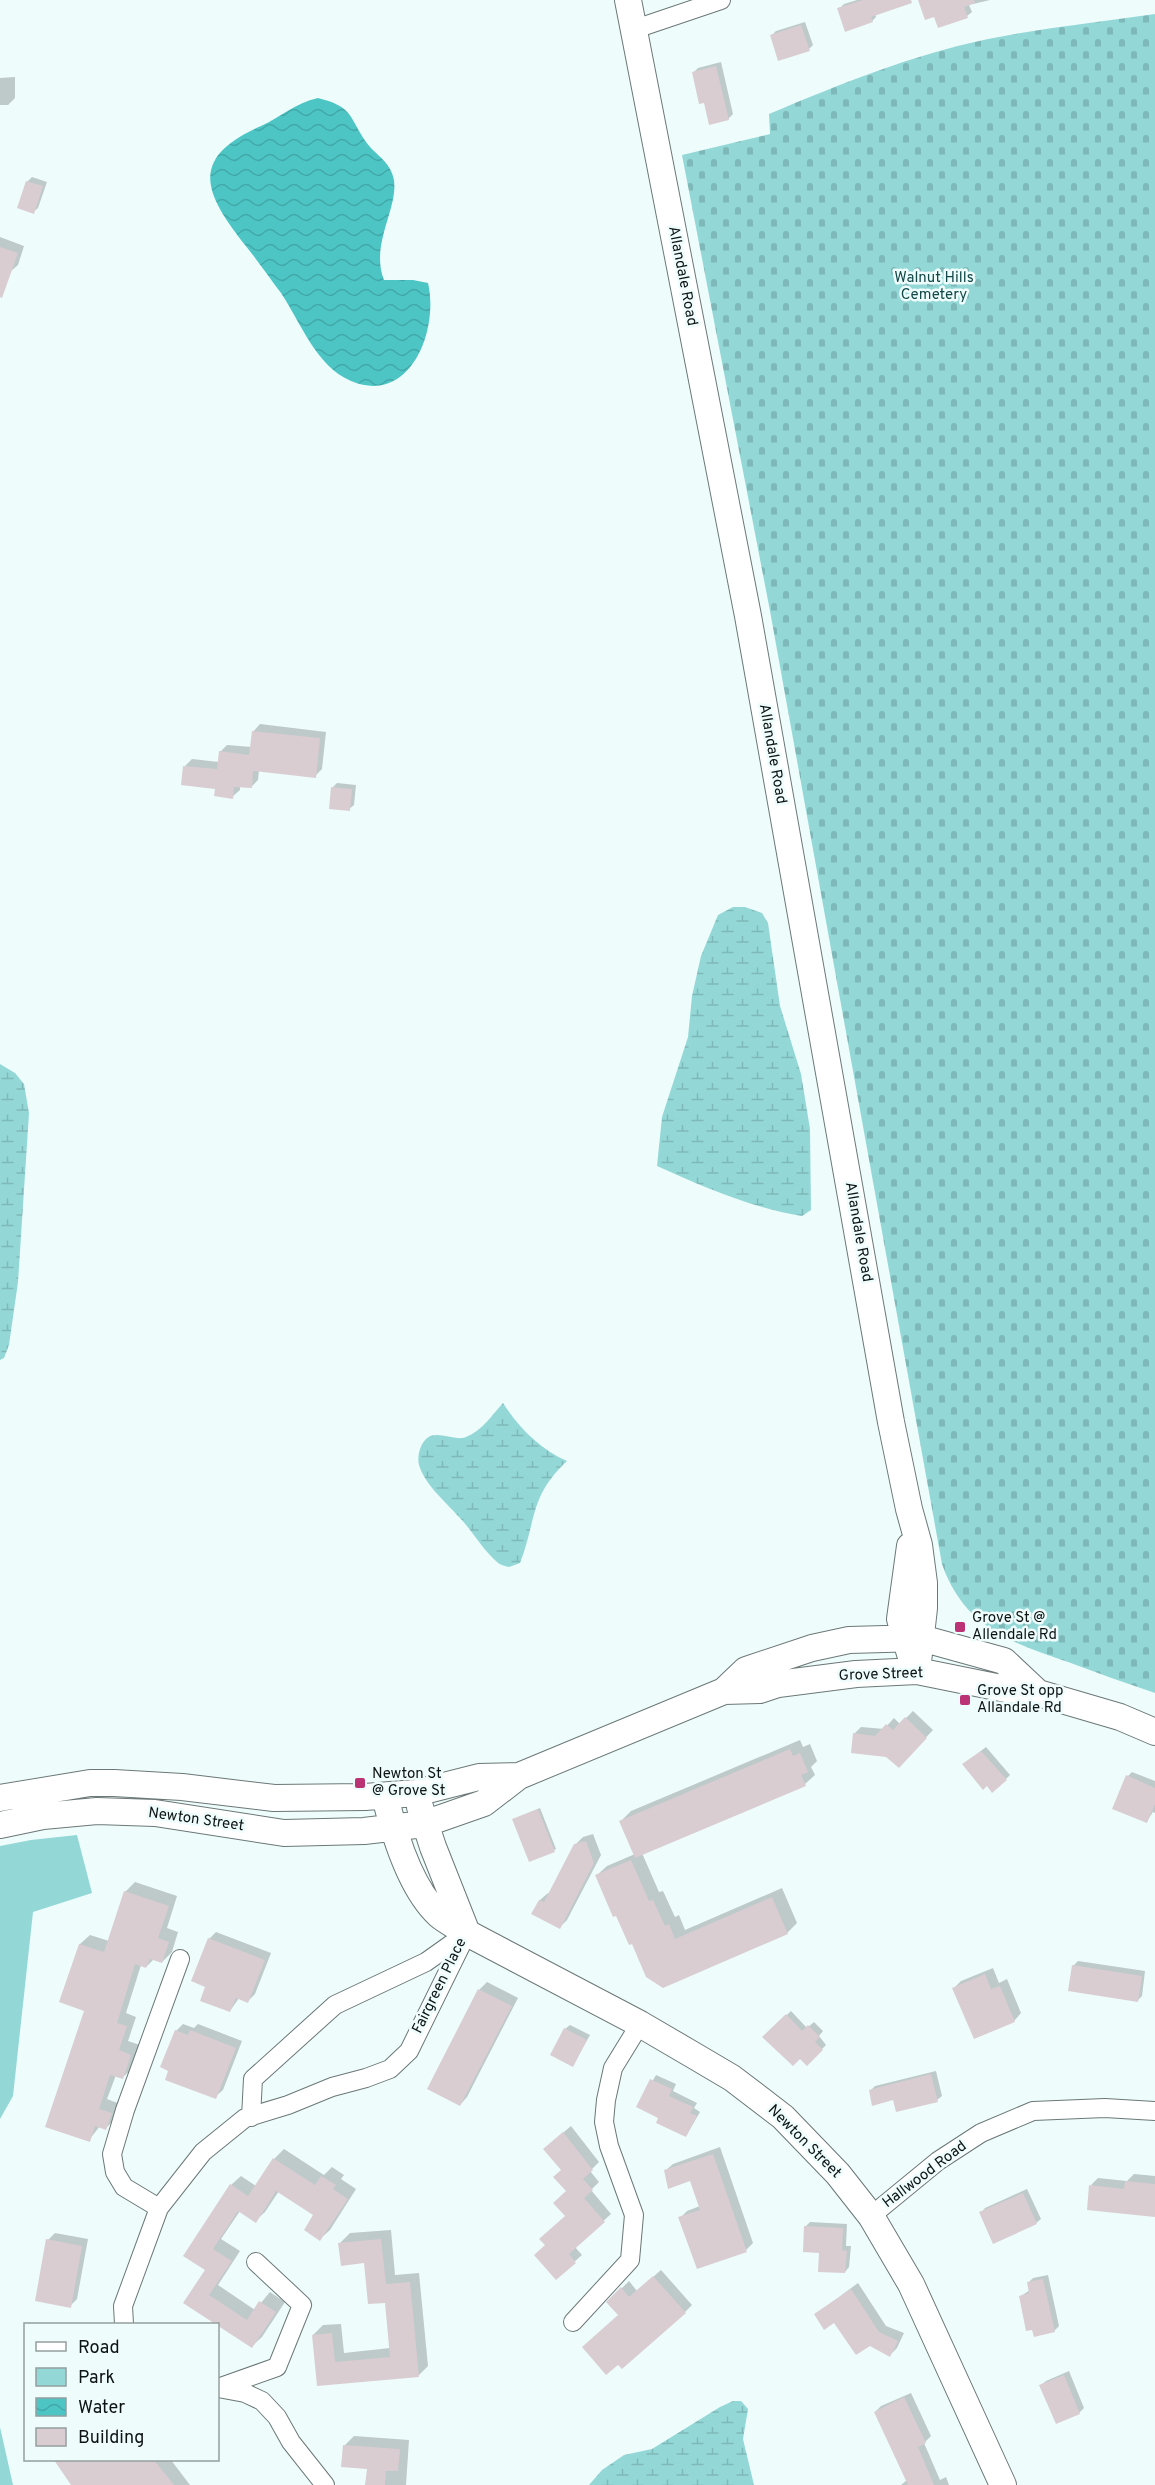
<svg xmlns="http://www.w3.org/2000/svg" width="1155" height="2485" font-family="Overpass,sans-serif">
  <style>
    .green { fill: #93d8d7 }
    .wetland { fill: url(#wetland-marsh) }
    .cemetery { fill: url(#cemetery-stones) }
    .water { fill: url(#water-waves) }
    .shadow { fill: #0003 }
    .building { fill: #d9cdd1 }
    .lines { fill: none; stroke-linecap: round; stroke-linejoin: round }
    .street-casing { stroke: #6b7877; stroke-width: 20 }
    .secondary-casing { stroke: #6b7877; stroke-width: 28 }
    .street { stroke: #fff; stroke-width: 18 }
    .secondary { stroke: #fff; stroke-width: 26 }
    .poi-dot { fill: #bb3374; stroke: #eefcfc; stroke-width: 2 }
    .labels { text-anchor: middle; dominant-baseline: central; stroke-width: 5; stroke-linejoin: round; paint-order: stroke }
    .street-label { font-size: 15px; fill: #0e1313; stroke: #eefcfc }
    .park-label { font-size: 15px; fill: #124848; stroke: #eefcfc }
    .poi-label { font-size: 15px; fill: #0e1313; stroke: #eefcfc; text-anchor: start }
  </style>
  <defs>
    <pattern id="wetland-marsh" width="20" height="14" patternUnits="userSpaceOnUse" patternTransform="scale(1.5)"><rect width="20" height="14" fill="#93d8d7"/><path d="M1 5h8M5 5V1M11 12h8M15 12V8" fill="none" stroke="#7eb8b8"/></pattern>
    <pattern id="cemetery-stones" width="16" height="16" patternUnits="userSpaceOnUse" patternTransform="scale(1.5)"><rect width="16" height="16" fill="#93d8d7"/><path d="M2 7V4a2 2 0 0 1 4 0v3zM10 15v-3a2 2 0 0 1 4 0v3z" fill="#7eb8b8"/></pattern>
    <pattern id="water-waves" width="16" height="10" patternUnits="userSpaceOnUse" patternTransform="scale(1.5)"><rect width="16" height="10" fill="#4dc5c5"/><path d="M0 5q4-4 8 0t8 0" fill="none" stroke="#42a8a8"/></pattern>
  </defs>
  <rect width="100%" height="100%" fill="#eefcfc"/>
  <path class="green" d="M77 1835 92 1893 33 1912 13 2096 0 2119V1846L31 1840Z
    M0 2427 13 2485H0Z"/>
  <path class="wetland" d="M733 907H745L762 913 768 923 780 1006 801 1074 810 1129 811 1210 802 1216C755 1209 701 1186 657 1166L662 1117 688 1037 692 996 701 956 718 915Z
    M0 1064 15 1073 24 1084 29 1113 18 1282 9 1345 4 1358 0 1360Z
    M503 1403C519 1428 540 1449 567 1461 529 1497 537 1519 520 1563L509 1567C505 1566 500 1565 497 1562 482 1549 472 1530 458 1516 445 1501 425 1485 419 1465 417 1456 420 1445 426 1439 437 1429 454 1442 466 1437 482 1431 492 1415 503 1403Z
    M733 2401H741L748 2409 743 2439 754 2485H589L602 2470 624 2455 652 2449 720 2407Z"/>
  <path class="cemetery" d="M1155 14V1693C1126 1683 1097 1673 1068 1662 1010 1642 964 1627 942 1564L770 611 682 155 770 134 769 114C840 84 912 55 988 39 1043 28 1100 22 1155 14Z"/>
  <path class="water" d="M318 98C353 107 348 115 366 142 373 152 384 158 390 169 407 198 368 240 384 280H413L428 283C439 329 411 406 351 381 316 366 301 323 281 293 269 277 258 261 245 245 204 193 188 158 261 126 281 117 295 103 318 98Z"/>
  <path class="shadow" d="M857 0H891L875 14 876 17 872 21 839 9 844 4Z
    M920 0H990L969 5 972 12 967 16 935 15Z
    M805 22 813 45 809 49 771 36 776 31Z
    M721 62 733 114 728 119 693 73 698 68Z
    M15 77V98L8 105H0V78Z
    M32 177 47 182 38 208 33 212 19 207 28 181Z
    M0 237 24 246 18 265 10 272 0 269Z
    M260 724 326 732 322 769 315 776 259 770 258 780 251 787 240 786V790L232 797 185 766 192 759 219 762 220 752 227 745 252 747 253 732Z
    M337 783 356 785 354 805 349 809 333 787Z
    M913 1711 933 1730 899 1766 854 1734 861 1727 884 1729 894 1718 900 1724Z
    M800 1740 803 1747 810 1744 817 1761 811 1767 815 1775 805 1784 642 1853 659 1892 663 1891 675 1917 679 1915 685 1930 782 1888 797 1923 787 1933 663 1987 633 1942 597 1875 607 1866 635 1854 621 1821 631 1811Z
    M986 1747 1010 1775 1006 1779 969 1760Z
    M1132 1772 1155 1781V1813L1153 1812 1147 1821 1128 1776Z
    M540 1808 556 1849 554 1850 516 1818Z
    M593 1834 601 1855 567 1920 560 1927 533 1913 540 1900 548 1893 550 1894 575 1845 583 1837Z
    M135 1882 177 1896 167 1928 178 1932 172 1952 162 1962 154 1959 146 1967 141 1965 126 2013 136 2017 128 2041 140 2045 133 2068 123 2077 116 2075 107 2099 120 2104 116 2118 106 2128 100 2126 89 2140 86 2010 61 2001 80 1944 90 1935 109 1941 125 1892Z
    M216 1932 271 1953 255 1994 248 2001 239 1998 230 2011 207 1986 209 1939Z
    M1078 1961 1145 1971 1142 1996 1137 2001 1073 1966Z
    M993 1968 999 1983 1007 1979 1021 2013 1014 2021 954 1988 961 1981Z
    M487 1982 518 1998 467 2097 460 2105 429 2089 480 1989Z
    M791 2011 807 2028 814 2022 823 2031 819 2036 826 2045 807 2064 800 2057 764 2037Z
    M183 2024 194 2028 198 2024 242 2041 223 2090 215 2097 176 2031Z
    M570 2025 590 2035 573 2065 565 2029Z
    M936 2071 942 2096 937 2100 895 2098 870 2091 875 2086Z
    M656 2075 676 2084 673 2091 697 2103 694 2108 700 2112 686 2136 660 2117 638 2106Z
    M571 2126 599 2162 590 2171 599 2182 591 2190 611 2214 575 2247 582 2255 556 2278 547 2245 567 2216 568 2191 563 2169 552 2142Z
    M720 2147 753 2243 746 2250 680 2218 687 2211 700 2206 691 2179 665 2171 673 2164Z
    M284 2149 324 2175 332 2167 344 2175 341 2179 356 2189 330 2230 320 2239 315 2215 279 2191 265 2212 255 2221 240 2211 221 2239 240 2251 218 2285 255 2310 270 2292 285 2302 262 2337 252 2346 185 2303 207 2269 231 2185 241 2176 256 2186 274 2159Z
    M1134 2174 1155 2176V2216L1091 2185 1098 2178 1127 2181Z
    M1027 2189 1041 2219 1036 2223 981 2213 985 2208Z
    M810 2222 847 2224 846 2246H851L849 2267 845 2272 821 2252 805 2227Z
    M391 2230 395 2275 419 2273 428 2366 419 2375 318 2385 313 2335 323 2325 341 2324 344 2353 390 2348 386 2302 366 2262 340 2243 350 2233Z
    M55 2233 88 2239 77 2299 70 2306 48 2240Z
    M661 2270 692 2305 685 2312 619 2315 608 2302 629 2281 637 2291Z
    M1048 2275 1059 2326 1054 2331 1021 2296 1030 2290 1028 2283 1033 2278Z
    M858 2283 886 2326 904 2333 897 2348 890 2355 835 2321 816 2314Z
    M1069 2371 1084 2408 1079 2413 1041 2385 1046 2381Z
    M911 2393 931 2436 924 2443 940 2480 946 2477 949 2485H901L907 2480 875 2412 881 2406Z
    M354 2436 409 2440 406 2485H367L368 2467 344 2446Z
    M56 2460H171L190 2485H73Z"/>
  <path class="building" d="M863 0H911L912 3 871 17 873 22 845 32 837 8Z
    M918 0H974L975 3 964 7 968 18 938 28 934 17 925 20Z
    M801 25 810 51 778 61 770 35Z
    M716 66 729 120 709 125 704 103 699 104 692 72Z
    M26 181 43 186 34 214 17 208Z
    M0 247 18 253 2 298 0 297Z
    M252 731 320 738 316 778 253 771 252 788 234 787 233 799 214 796 215 789 181 785 183 766 217 769 219 751 249 755Z
    M331 787 352 789 350 811 329 809Z
    M905 1717 927 1738 899 1768 886 1757 851 1753 853 1733 875 1736 886 1724 893 1730Z
    M790 1749 793 1756 800 1753 808 1772 801 1775 806 1786 635 1858 619 1821Z
    M981 1751 1007 1780 992 1793 987 1786 983 1790 962 1764Z
    M1126 1775 1155 1788V1804L1147 1823 1112 1809Z
    M538 1809 555 1852 529 1862 512 1819Z
    M586 1841 594 1863 560 1929 531 1914 539 1900 544 1902 574 1844Z
    M631 1860 649 1901 653 1900 665 1926 669 1924 675 1939 772 1897 788 1934 663 1988 646 1977 632 1944 629 1945 616 1916 613 1917 595 1875Z
    M124 1891 169 1906 158 1938 169 1942 162 1963 150 1959 146 1968 135 1964 117 2023 127 2026 119 2050 131 2055 123 2079 110 2075 99 2109 112 2113 106 2130 95 2126 90 2142 45 2127 84 2011 59 2002 79 1944 104 1952Z
    M208 1938 265 1960 248 2003 236 1998 230 2012 200 2001 205 1987 191 1981Z
    M1072 1965 1142 1976 1138 2002 1068 1991Z
    M985 1974 991 1989 1000 1986 1015 2022 974 2039 952 1988Z
    M478 1989 512 2006 460 2106 427 2089Z
    M786 2014 802 2031 808 2025 820 2037 815 2042 823 2050 807 2066 800 2059 793 2066 762 2037Z
    M564 2028 587 2040 573 2067 550 2055Z
    M175 2030 188 2035 190 2030 236 2048 216 2099 165 2080 168 2071 160 2067Z
    M931 2074 938 2102 896 2112 893 2100 872 2106 869 2090Z
    M650 2079 672 2089 669 2096 693 2107 690 2113 697 2116 686 2137 656 2123 658 2118 636 2107Z
    M563 2132 593 2170 583 2179 593 2190 584 2198 605 2222 569 2254 576 2263 556 2280 534 2255 545 2245 539 2239 565 2216 553 2203 566 2191 553 2177 561 2170 543 2149Z
    M713 2154 747 2252 697 2269 678 2217 700 2210 690 2181 668 2189 664 2170Z
    M273 2158 315 2185 321 2176 336 2185 333 2189 348 2199 320 2241 304 2230 313 2215 276 2191 256 2223 238 2211 213 2249 232 2261 209 2295 247 2320 259 2301 276 2312 252 2348 183 2303 205 2270 183 2256 230 2184 248 2196Z
    M1125 2181 1155 2184V2217L1087 2210 1089 2185 1124 2189Z
    M1023 2193 1037 2224 993 2244 979 2212Z
    M804 2226 843 2228 842 2250 847 2251 845 2273 818 2272 819 2253 803 2252Z
    M46 2239 82 2246 71 2308 35 2301Z
    M381 2239 386 2284 410 2282 419 2377 317 2386 312 2335 332 2333 335 2362 390 2357 385 2303 368 2304 364 2263 341 2266 338 2243Z
    M653 2276 686 2313 622 2369 618 2365 606 2375 582 2347 618 2315 606 2302 621 2287 629 2297Z
    M1043 2279 1055 2332 1034 2337 1032 2330 1026 2331 1019 2296 1029 2293 1027 2282Z
    M851 2289 879 2332 898 2341 890 2357 870 2346 856 2355 834 2323 824 2330 814 2314Z
    M1064 2375 1080 2414 1056 2424 1039 2385Z
    M904 2397 926 2443 918 2447 934 2485H908L874 2412Z
    M343 2445 400 2449 398 2471H386L385 2485H365L367 2469 341 2467Z
    M54 2460H154L174 2485H71Z"/>
  <g class="lines">
    <defs>
      <path id="street" d="M633 27 647 25 721 0
        M251 2117 253 2079 335 2005 426 1962 464 1935
        M159 2208 124 2187 115 2172 112 2154 125 2110 180 1959
        M871 2216 938 2161 981 2133 1033 2111 1105 2108 1155 2111
        M256 2262 302 2305 277 2367 218 2388 245 2393 262 2401 277 2417 291 2442 325 2485
        M573 2322 630 2260 634 2215 609 2146 604 2122 606 2100 613 2068 640 2024
        M124 2324 123 2306 159 2208 203 2152 245 2118 288 2105 332 2087 366 2078 390 2069 409 2051 467 1933"/>
      <path id="secondary" d="M628 0 748 616 891 1422 909 1509 919 1545 924 1583V1608L917 1671
        M910 1546 900 1619 910 1654
        M724 1691 760 1690 778 1684 856 1674 917 1671 1006 1689 1038 1693 1120 1717 1155 1732
        M385 1796C394 1834 410 1888 439 1915 447 1922 458 1927 467 1933L640 2024 693 2055 732 2078 783 2117 838 2174 871 2216 911 2284 1003 2485
        M0 1798 90 1783H114L182 1787 274 1798 365 1797 416 1793 479 1777 519 1776
        M420 1807 433 1847 467 1933
        M0 1825 43 1816 97 1811 155 1813 284 1833 364 1831 424 1824 484 1803 519 1776 724 1691 746 1670 812 1648 849 1640 921 1638 1004 1661 1038 1693"/>
    </defs>
    <use href="#street" class="street-casing"/>
    <use href="#secondary" class="secondary-casing"/>
    <use href="#street" class="street"/>
    <use href="#secondary" class="secondary"/>
  </g>
  <g class="poi-dot">
    <rect x="954" y="1621" width="12" height="12" rx="3"/>
    <rect x="959" y="1694" width="12" height="12" rx="3"/>
    <rect x="354" y="1777" width="12" height="12" rx="3"/>
  </g>
  <g class="labels">
    <g class="street-label">
      <text transform="translate(682 276) rotate(79)">Allandale Road</text>
      <text transform="translate(772 754) rotate(80)">Allandale Road</text>
      <text transform="translate(858 1232) rotate(80)">Allandale Road</text>
      <text transform="translate(881 1675) rotate(-2)">Grove Street</text>
      <text transform="translate(196 1820) rotate(8)">Newton Street</text>
      <text transform="translate(440 1986) rotate(-64)">Fairgreen Place</text>
      <text transform="translate(804 2142) rotate(45)">Newton Street</text>
      <text transform="translate(925 2175) rotate(-37)">Hallwood Road</text>
    </g>
    <g class="park-label">
      <text x="934" y="278">Walnut Hills<tspan x="934" dy="17">Cemetery</tspan></text>
    </g>
    <g class="poi-label">
      <text x="972" y="1618">Grove St @<tspan x="972" dy="17">Allendale Rd</tspan></text>
      <text x="977" y="1691">Grove St opp<tspan x="977" dy="17">Allandale Rd</tspan></text>
      <text x="372" y="1774">Newton St<tspan x="372" dy="17">@ Grove St</tspan></text>
    </g>
  </g>
  <rect x="24" y="2323" width="195" height="138" fill="#eefcfc" stroke="#949f9f" stroke-width="1.5"/>
  <rect x="36" y="2342" width="30" height="9" fill="#ffffff" stroke="#949f9f" stroke-width="1.5"/>
  <text x="78" y="2353" font-size="18" fill="#0e1313">Road</text>
  <rect x="36" y="2368" width="30" height="18" fill="#93d8d7" stroke="#949f9f" stroke-width="1.5"/>
  <text x="78" y="2383" font-size="18" fill="#0e1313">Park</text>
  <rect x="36" y="2398" width="30" height="18" fill="url(#water-waves)" stroke="#949f9f" stroke-width="1.5"/>
  <text x="78" y="2413" font-size="18" fill="#0e1313">Water</text>
  <rect x="36" y="2428" width="30" height="18" fill="#d9cdd1" stroke="#949f9f" stroke-width="1.5"/>
  <text x="78" y="2443" font-size="18" fill="#0e1313">Building</text>
</svg>
